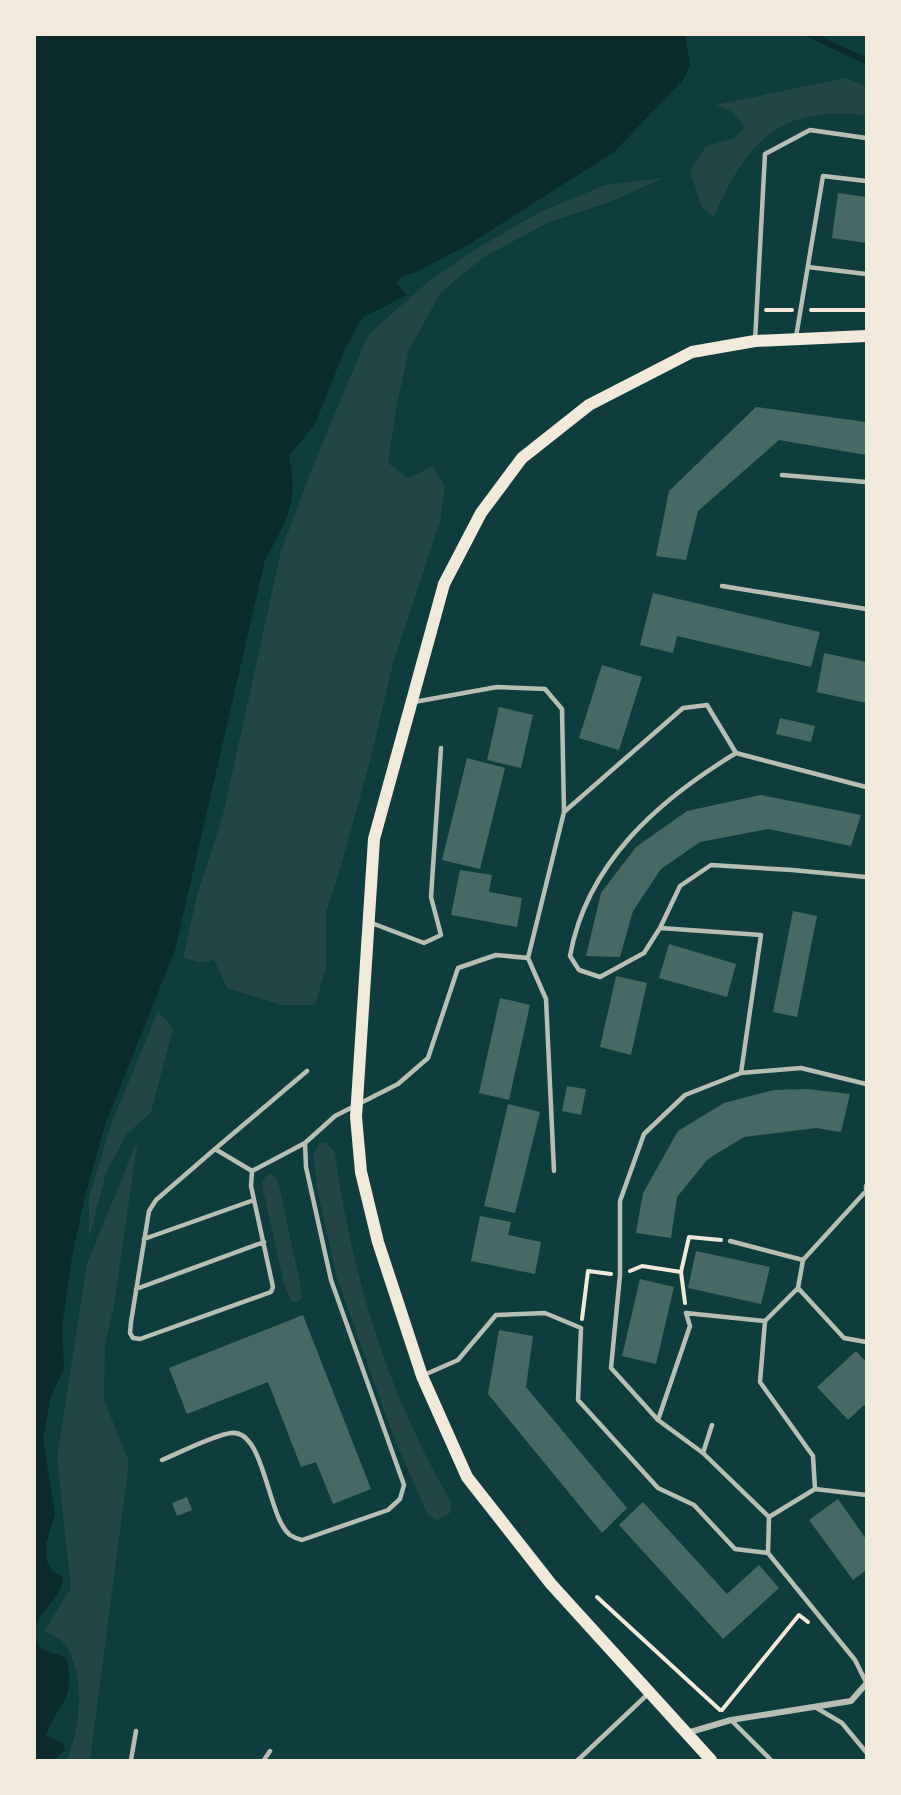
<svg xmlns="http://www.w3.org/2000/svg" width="901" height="1795" font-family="'Roboto Condensed',sans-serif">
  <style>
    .green { fill: #244646 }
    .water { fill: #0a2a2b }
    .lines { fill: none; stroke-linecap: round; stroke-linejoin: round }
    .stream { stroke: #0a2a2b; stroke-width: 6 }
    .building { fill: #486865 }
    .path { stroke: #f1e9da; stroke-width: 4 }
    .service { stroke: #b8beb3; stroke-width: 4.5 }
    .minor { stroke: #b8beb3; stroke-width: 6 }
    .secondary { stroke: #f1e9da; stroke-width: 12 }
  </style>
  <rect width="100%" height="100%" fill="#0f3d3e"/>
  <path class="green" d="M846 78 866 86V115C779 105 746 142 714 217L702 208 690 171 706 146 733 139 745 127 732 112 715 105Z
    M663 178 612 201 547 223 484 257 441 292 409 350 396 409 388 463 408 478 433 466 445 487 440 521 393 663 371 757 341 866 326 912V967L315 1005H282L227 988 214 960 200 962 183 958 197 896 223 815 281 551 313 466 368 335 429 281 476 249 540 212 605 185Z
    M158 1011 173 1029 151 1112 126 1135 106 1173 89 1239V1197L111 1125Z
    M138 1139 113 1311 105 1344 104 1400 129 1462 90 1760H67C80 1727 86 1680 67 1647 63 1640 51 1635 45 1630L71 1588 57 1458 87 1264Z
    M326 1142 335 1153C352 1277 387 1391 450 1500L451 1512 437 1521 428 1515 394 1438 337 1278 318 1192 313 1155 320 1143Z
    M271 1174 276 1177 279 1186 301 1287V1298L298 1302 291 1301 284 1284 264 1194 262 1183 266 1176Z"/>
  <path class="water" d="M35 34H685L690 66 683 80 614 152 468 245 416 272 403 276 396 283 407 295 362 318 345 349 315 424 289 456C299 503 287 520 265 560L175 950 105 1125 85 1196 72 1257 62 1326 64 1369 51 1396 43 1439 55 1514 46 1544 47 1562 53 1571 62 1576C67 1601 17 1622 41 1647 45 1652 60 1655 67 1658 75 1704 59 1699 46 1736L62 1742 65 1750 54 1760H34Z"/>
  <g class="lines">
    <path class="stream" d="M809 34 866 61"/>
  </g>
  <path class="building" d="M838 193 866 197V243L832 238Z
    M756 407 866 422V455L779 440 698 511 686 560 656 556 669 491Z
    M653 593 820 632 811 667 677 636 673 653 640 645Z
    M824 653 866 662V703L817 692Z
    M602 665 642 677 619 750 579 738Z
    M499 707 533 715 521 768 487 760Z
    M780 718 815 726 811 742 776 734Z
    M467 758 505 768 480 869 442 860Z
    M761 795 861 815 851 846 768 829 700 842 661 869 633 911 620 957 586 956 601 893 636 847 687 811Z
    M460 870 492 875 489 892 522 898 517 927 451 915Z
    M793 911 817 916 797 1017 773 1012Z
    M669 944 736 964 727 997 659 978Z
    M616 976 647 983 631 1055 600 1047Z
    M500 998 530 1005 509 1100 479 1093Z
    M567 1086 586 1089 581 1115 562 1111Z
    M807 1089 850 1094 841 1132 816 1128 744 1137 708 1159 677 1197 671 1238 636 1233 643 1193 678 1131 724 1103 774 1090Z
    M508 1104 540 1112 515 1213 484 1206Z
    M480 1216 511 1222 508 1235 541 1242 535 1274 471 1261Z
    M696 1251 770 1267 761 1304 688 1288Z
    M640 1279 674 1287 656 1364 622 1356Z
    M303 1315 371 1489 333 1504 316 1462 301 1467 268 1382 187 1414 169 1368Z
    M499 1330 533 1336 526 1387 627 1508 602 1533 488 1394Z
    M856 1351 866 1362V1407L864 1405 848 1420 817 1387Z
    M187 1497 192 1510 177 1516 172 1503Z
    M838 1499 866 1539V1570L853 1580 809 1520Z
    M643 1502 727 1594 759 1565 779 1588 723 1639 619 1525Z"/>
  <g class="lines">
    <path class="path" d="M766 310H792
      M811 310H866
      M630 1271 642 1266 681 1272 685 1303
      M681 1272 689 1237 721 1240
      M582 1319 588 1271 611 1274
      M597 1597 720 1710
      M722 1710 799 1615 808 1622"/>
    <path class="service" d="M808 267 866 274
      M796 337 823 176 866 181
      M755 341 765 154 810 130 866 138
      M782 475 866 482
      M722 586 866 609
      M414 702 497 687 545 689 562 709 564 812
      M369 922 424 943 441 935 431 897 441 748
      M660 928 644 953 600 977 579 970 570 956C587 862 659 800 736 753
      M528 958 546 999 554 1171
      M741 1073 761 935 660 928 680 886 711 865 792 870 866 877
      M866 1084 801 1068 741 1073 685 1095 644 1134 620 1201V1275L611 1368 658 1420 703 1453 769 1517 768 1553 855 1660 866 1682
      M215 1149 156 1200 149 1211 131 1322 130 1333 133 1338 140 1339 271 1292 273 1287 251 1186 252 1171 305 1143 335 1116 398 1084 428 1058 458 968 496 955 528 958 564 812 683 708 707 705 736 753 866 787
      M252 1171 215 1149 307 1071
      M144 1239 254 1200
      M730 1241 803 1260
      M798 1288 844 1338 866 1342
      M136 1289 264 1242
      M424 1375 458 1360 496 1315 545 1313 581 1328 578 1400 658 1488 694 1505 735 1549 768 1553
      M658 1420 690 1326 686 1313 765 1321
      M703 1453 712 1425
      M162 1460C179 1453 214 1435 231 1433 265 1429 267 1517 290 1535 293 1537 298 1539 302 1540L388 1510 400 1499 404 1485 331 1280 306 1167 305 1143
      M815 1489 866 1495
      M769 1517 815 1489 813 1456 760 1382 765 1321 798 1288 803 1260 866 1191V1186
      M815 1707 842 1723 866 1752
      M731 1720 771 1760
      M131 1760 136 1731
      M264 1760 270 1751
      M578 1760 649 1693"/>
    <path class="minor" d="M687 1733 731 1720 851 1701 866 1684"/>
    <path class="secondary" d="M711 1760 551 1584 467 1477 422 1376 378 1242 361 1172 356 1117 374 839 444 584 481 513 522 458 589 405 692 352 755 341 866 336"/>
  </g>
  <rect width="901" height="1795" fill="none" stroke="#f1e9da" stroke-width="72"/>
</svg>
